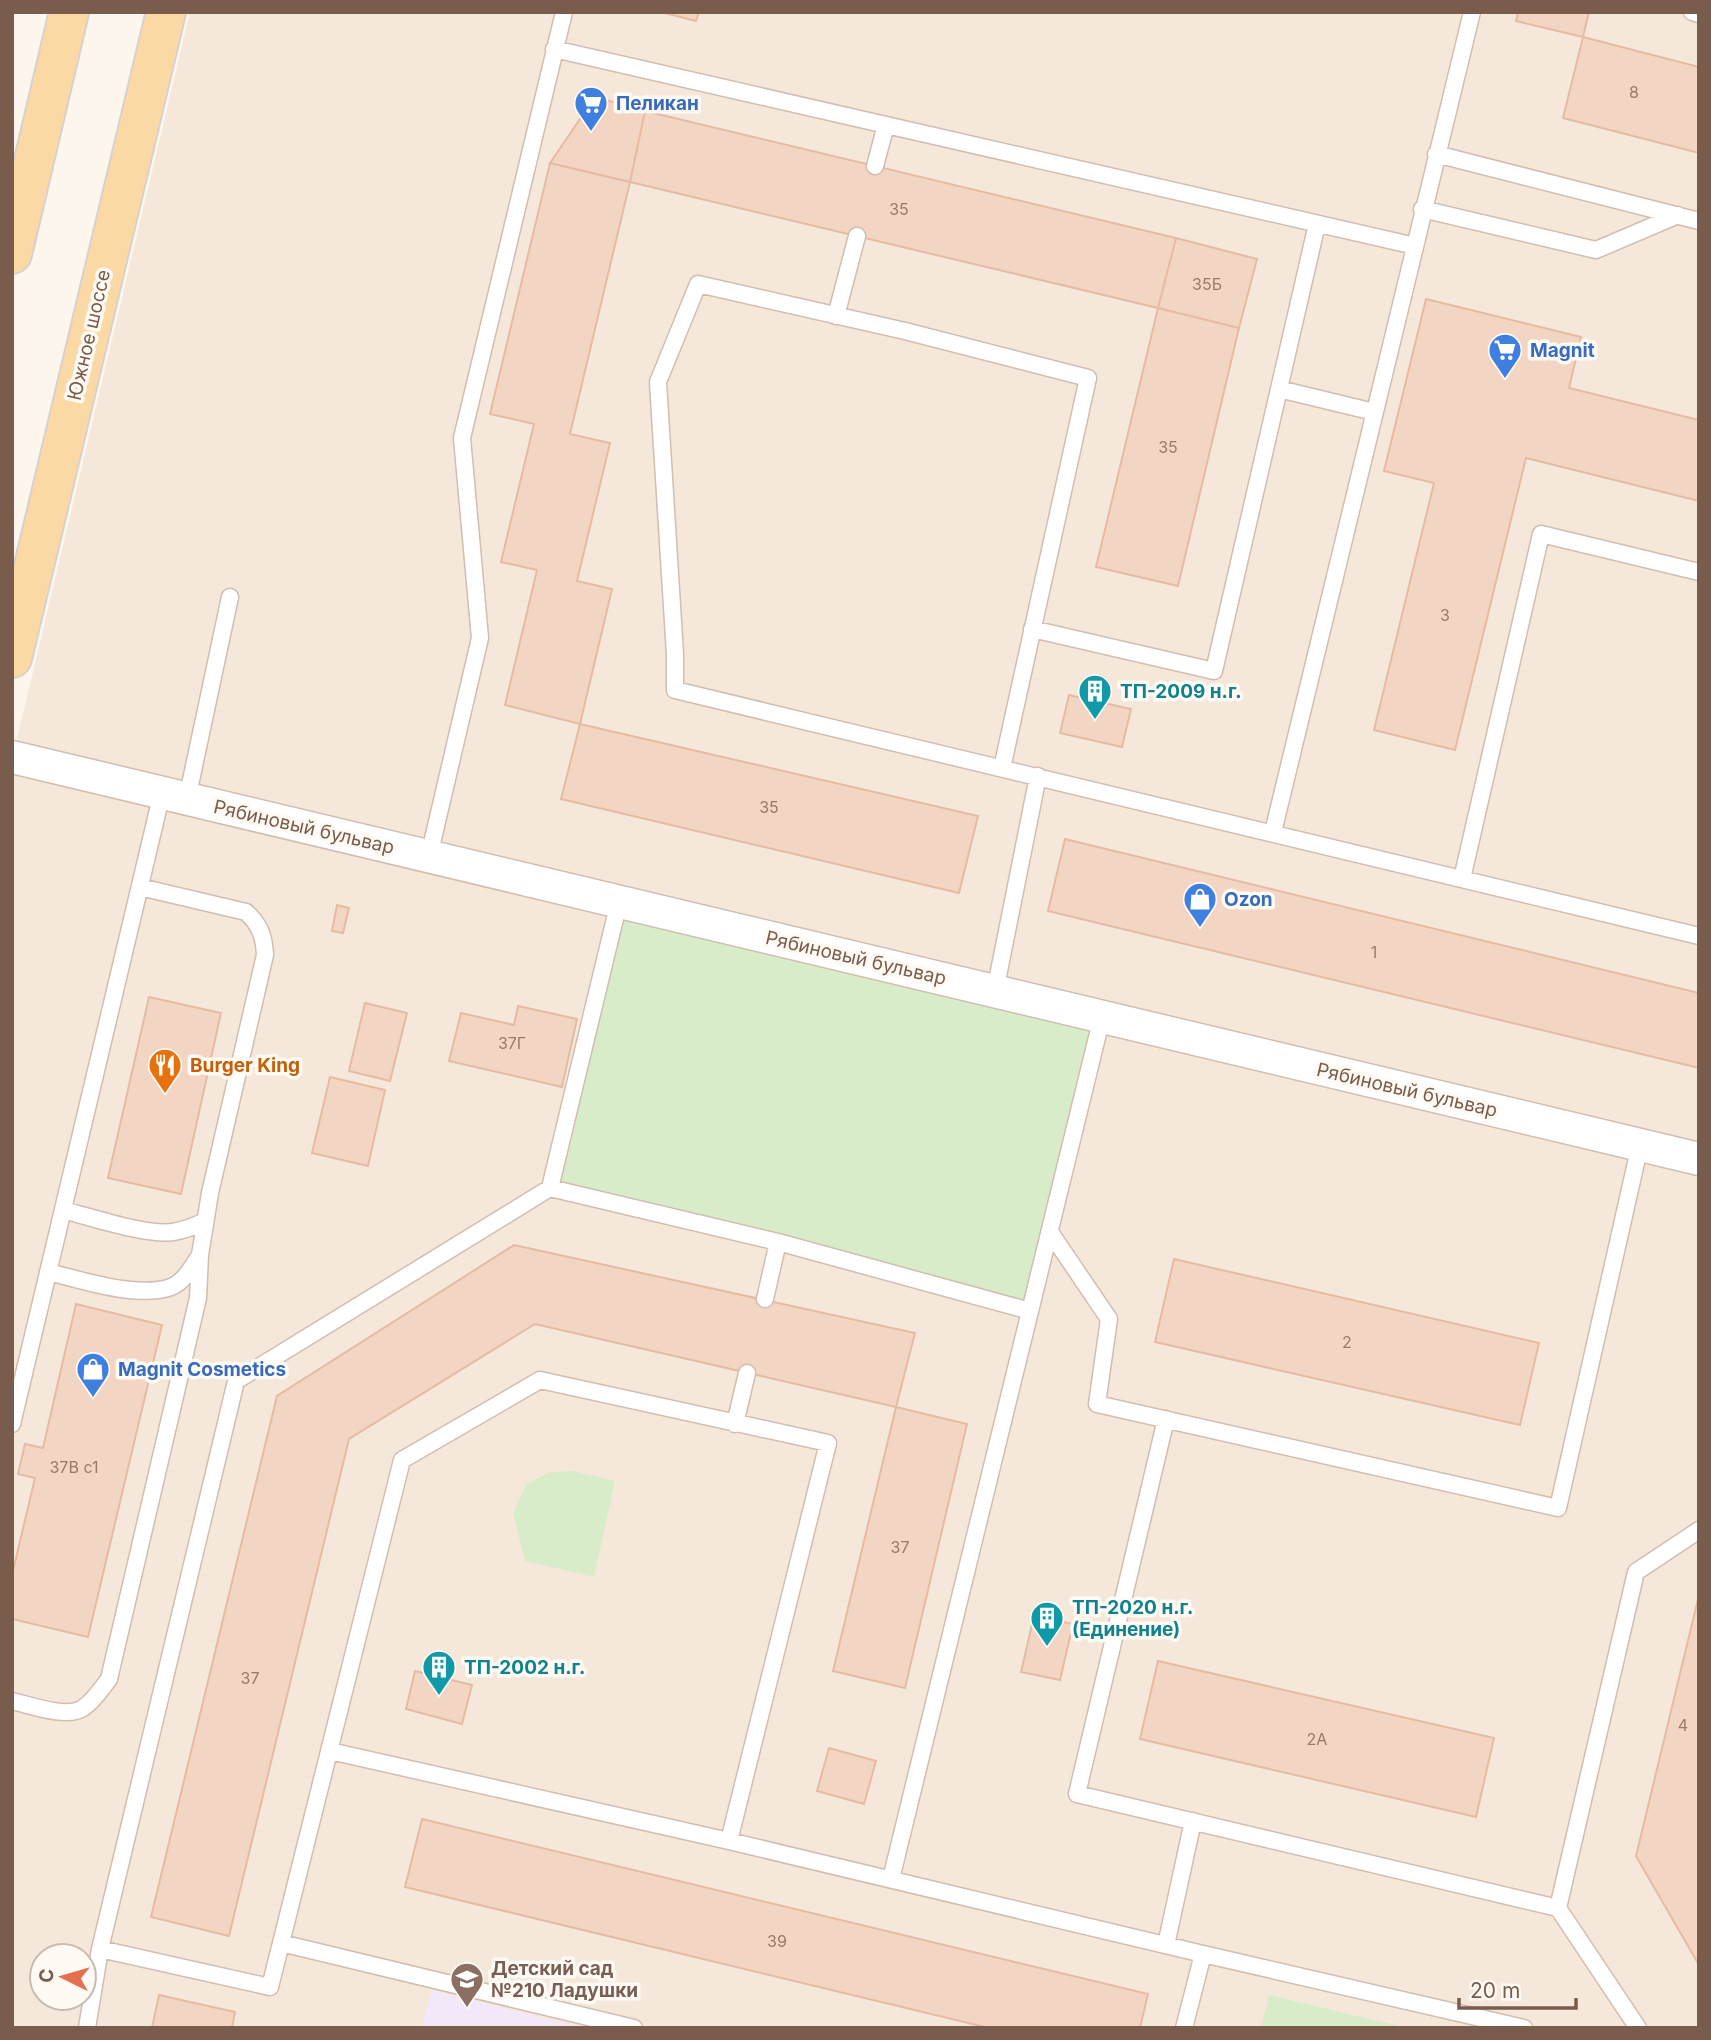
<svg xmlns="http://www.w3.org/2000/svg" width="1711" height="2040" font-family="Inter,sans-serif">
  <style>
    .residential { fill: #f5e8da; fill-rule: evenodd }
    .education { fill: #f3e8fa }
    .green { fill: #d8ecc9 }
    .building { fill: #f3d5c3; stroke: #e6bba3; stroke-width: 2 }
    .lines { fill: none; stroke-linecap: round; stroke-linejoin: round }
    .service-casing { stroke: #d1beb0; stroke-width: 19 }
    .minor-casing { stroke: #d1beb0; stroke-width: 35 }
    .primary-casing { stroke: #dad1cd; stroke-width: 42 }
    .service { stroke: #fff; stroke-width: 16 }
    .minor { stroke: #fff; stroke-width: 32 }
    .primary { stroke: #fbd9a5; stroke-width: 38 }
    .labels { text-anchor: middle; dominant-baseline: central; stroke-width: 7; stroke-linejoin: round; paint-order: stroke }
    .number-label { font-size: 16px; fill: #987a6a }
    .shop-label { font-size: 19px; font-weight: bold; fill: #366cbe; stroke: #fffaf3; text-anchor: start }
    .street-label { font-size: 19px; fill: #7a5c4d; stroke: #fffaf3 }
    .culture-label { font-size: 19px; font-weight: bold; fill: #0d838f; stroke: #fffaf3; text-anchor: start }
    .food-label { font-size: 19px; font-weight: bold; fill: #c56008; stroke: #fffaf3; text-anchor: start }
    .education-label { font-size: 19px; font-weight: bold; fill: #785e54; stroke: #fffaf3; text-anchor: start }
  </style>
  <rect width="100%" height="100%" fill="#fdf6ec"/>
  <path class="residential" d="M190 12H1699V2028H12V760ZM42 1956H84V1998H42Z"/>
  <path class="education" d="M432 1990 584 2028H422Z"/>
  <path class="green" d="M619 902 1102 1017 1030 1311 550 1188Z
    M574 1471 615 1481 594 1577 525 1561 513 1513 526 1485 549 1472Z
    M1269 1995 1407 2028H1261Z"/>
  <path class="building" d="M661 12H699L696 21Z
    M1518 12H1589L1583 37 1516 21Z
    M1583 37 1699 67V153L1563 118Z
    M595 97 645 111 630 182 550 163Z
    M645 111 1176 238 1158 308 630 182Z
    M550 163 630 182 570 434 610 443 577 581 612 589 580 724 505 705 537 570 501 562 534 424 490 414Z
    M1176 238 1257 259 1239 328 1158 308Z
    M1426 299 1581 337 1569 388 1699 420V501L1526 458 1455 750 1374 730 1434 483 1384 471Z
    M1158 308 1239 328 1178 586 1096 567Z
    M1069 695 1131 709 1122 747 1060 733Z
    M580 724 978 816 959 893 561 799Z
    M1065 839 1699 993V1068L1048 911Z
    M337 905 349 908 343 933 332 931Z
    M149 997 221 1013 181 1194 108 1178Z
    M365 1003 407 1013 390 1081 349 1071Z
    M518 1006 577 1019 562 1087 449 1061 461 1013 514 1025Z
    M330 1077 385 1090 368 1166 312 1153Z
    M514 1245 915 1333 896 1407 535 1324 349 1439 229 1936 151 1917 277 1396Z
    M1174 1259 1539 1343 1520 1425 1155 1342Z
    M76 1304 162 1325 88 1637 12 1619V1575L35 1478 18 1474 25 1444 43 1448Z
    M896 1407 967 1424 905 1688 833 1671Z
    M1699 1595V1965L1636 1856Z
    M1034 1616 1073 1624 1060 1680 1021 1672Z
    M1158 1661 1494 1738 1476 1817 1140 1739Z
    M415 1671 472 1685 462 1724 406 1709Z
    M829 1748 876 1761 864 1804 817 1791Z
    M422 1819 1148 1994 1140 2028H989L405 1887Z
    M159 1995 235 2012 232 2028H152Z"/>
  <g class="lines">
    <defs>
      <path id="service" d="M1692 12 1699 14
        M554 49 1415 246
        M1436 154 1699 221
        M875 166 886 125
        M1422 209 1596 250 1678 215
        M836 316 857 236
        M1279 389 1374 412
        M1032 629 1214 671 1317 224
        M1002 768 1088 378 905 331 698 284 658 382 675 654V690C1016 771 1357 853 1699 936
        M187 799 230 597
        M1273 832 1472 12
        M429 856 480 638 462 438 564 12
        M1462 879 1541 534 1699 572
        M995 991 1038 776
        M550 1188 778 1242 1030 1311
        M63 1210C91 1217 147 1236 173 1232 185 1230 195 1226 205 1221
        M1050 1232 1109 1319 1097 1404 1558 1508 1640 1145
        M48 1272C82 1280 137 1299 171 1287 184 1282 192 1267 200 1255
        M765 1299 778 1242
        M1166 1419 1077 1794 1558 1908
        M12 1424 162 793
        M735 1424 747 1373
        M12 1701C30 1705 67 1719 83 1708 94 1701 101 1689 109 1679L198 1298 200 1255 210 1193 265 955C264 936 260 925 246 912L140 887
        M729 1841 1203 1954 1524 2028
        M891 1879 1102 1017
        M281 1943 634 2028
        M1166 1945 1193 1821
        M100 1949 270 1987 402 1460 540 1380 828 1443 729 1841 330 1751
        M87 2028 100 1949 236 1381 550 1188 619 902
        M1184 2028 1203 1954
        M1638 2028 1558 1908 1636 1572 1699 1530"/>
      <path id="minor" d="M12 757 1699 1159"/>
      <path id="primary" d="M12 254 69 12
        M12 658 166 12"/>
    </defs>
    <use href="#service" class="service-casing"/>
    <use href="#minor" class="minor-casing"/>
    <use href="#primary" class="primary-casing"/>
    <use href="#service" class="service"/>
    <use href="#minor" class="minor"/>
    <use href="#primary" class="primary"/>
  </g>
  <defs>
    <symbol id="supermarket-pin" viewBox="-11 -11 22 30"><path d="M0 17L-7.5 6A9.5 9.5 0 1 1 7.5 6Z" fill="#3f7fe0" stroke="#fffaf3"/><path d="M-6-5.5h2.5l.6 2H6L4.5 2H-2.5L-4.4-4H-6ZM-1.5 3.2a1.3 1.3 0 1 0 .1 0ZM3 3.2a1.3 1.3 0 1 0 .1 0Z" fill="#fff"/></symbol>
    <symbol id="building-pin" viewBox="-11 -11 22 30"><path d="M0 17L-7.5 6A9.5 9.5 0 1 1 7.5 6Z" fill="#0f9aa8" stroke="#fffaf3"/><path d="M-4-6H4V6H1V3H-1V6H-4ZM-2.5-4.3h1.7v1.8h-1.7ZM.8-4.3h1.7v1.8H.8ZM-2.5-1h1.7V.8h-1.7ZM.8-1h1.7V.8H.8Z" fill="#fff"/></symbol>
    <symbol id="shop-pin" viewBox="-11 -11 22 30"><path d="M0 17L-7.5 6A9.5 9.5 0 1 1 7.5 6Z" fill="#3f7fe0" stroke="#fffaf3"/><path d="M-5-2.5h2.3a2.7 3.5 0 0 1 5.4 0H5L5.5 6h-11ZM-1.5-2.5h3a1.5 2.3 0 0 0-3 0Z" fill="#fff"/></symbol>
    <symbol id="restaurant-pin" viewBox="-11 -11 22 30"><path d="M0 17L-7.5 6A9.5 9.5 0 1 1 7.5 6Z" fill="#e8710a" stroke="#fffaf3"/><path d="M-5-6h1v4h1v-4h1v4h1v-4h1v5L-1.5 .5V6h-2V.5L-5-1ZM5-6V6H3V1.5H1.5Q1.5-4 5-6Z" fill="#fff"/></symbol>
    <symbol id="school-pin" viewBox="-11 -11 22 30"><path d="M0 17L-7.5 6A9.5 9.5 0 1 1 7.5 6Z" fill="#8d6e63" stroke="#fffaf3"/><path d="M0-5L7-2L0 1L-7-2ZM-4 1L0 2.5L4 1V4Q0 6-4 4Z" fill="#fff"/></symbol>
  </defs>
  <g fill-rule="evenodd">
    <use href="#supermarket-pin" x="572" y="84" width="38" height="52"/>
    <use href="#supermarket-pin" x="1486" y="331" width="38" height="52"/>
    <use href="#building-pin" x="1076" y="672" width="38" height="52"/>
    <use href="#shop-pin" x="1181" y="880" width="38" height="52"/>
    <use href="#restaurant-pin" x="146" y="1046" width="38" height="52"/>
    <use href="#shop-pin" x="74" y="1350" width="38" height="52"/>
    <use href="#building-pin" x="1028" y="1599" width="38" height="52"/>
    <use href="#building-pin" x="420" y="1648" width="38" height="52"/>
    <use href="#school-pin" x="448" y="1960" width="38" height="52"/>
  </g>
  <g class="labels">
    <g class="number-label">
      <text x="1634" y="92">8</text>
      <text x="899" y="209">35</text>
      <text x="1207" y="284">35Б</text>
      <text x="1168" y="447">35</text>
      <text x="1445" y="615">3</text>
      <text x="769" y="807">35</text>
      <text x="1374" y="952">1</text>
      <text x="512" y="1043">37Г</text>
      <text x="1347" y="1342">2</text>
      <text x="74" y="1467">37В с1</text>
      <text x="900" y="1547">37</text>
      <text x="250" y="1678">37</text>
      <text x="1683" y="1725">4</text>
      <text x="1317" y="1739">2А</text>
      <text x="777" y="1941">39</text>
    </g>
    <g class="shop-label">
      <text x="616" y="103">Пеликан</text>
      <text x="1530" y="350">Magnit</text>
      <text x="1224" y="899">Ozon</text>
      <text x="118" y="1369">Magnit Cosmetics</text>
    </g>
    <g class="street-label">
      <text transform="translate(89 335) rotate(-77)">Южное шоссе</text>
      <text transform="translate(304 827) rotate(13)">Рябиновый бульвар</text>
      <text transform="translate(856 958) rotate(13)">Рябиновый бульвар</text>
      <text transform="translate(1407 1090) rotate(13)">Рябиновый бульвар</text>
    </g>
    <g class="culture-label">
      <text x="1120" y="691">ТП-2009 н.г.</text>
      <text x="1072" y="1607">ТП-2020 н.г.<tspan x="1072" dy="22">(Единение)</tspan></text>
      <text x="464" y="1667">ТП-2002 н.г.</text>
    </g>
    <g class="food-label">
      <text x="190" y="1065">Burger King</text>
    </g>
    <g class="education-label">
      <text x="491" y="1968">Детский сад<tspan x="491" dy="22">№210 Ладушки</tspan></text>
    </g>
  </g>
  <rect width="1711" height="2040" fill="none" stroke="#7a5c4d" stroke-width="28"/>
  <g transform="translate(63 1977) rotate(275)"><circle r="33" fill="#fffaf3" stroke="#cabbb1" stroke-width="2"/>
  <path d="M0-5L12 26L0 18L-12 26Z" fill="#e76f51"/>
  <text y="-10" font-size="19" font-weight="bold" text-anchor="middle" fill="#7a5c4d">С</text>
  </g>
  <path d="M1459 1998v10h117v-10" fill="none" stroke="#7a5c4d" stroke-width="3.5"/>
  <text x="1470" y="1998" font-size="21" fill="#7a5c4d" stroke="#fffaf3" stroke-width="5" paint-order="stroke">20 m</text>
</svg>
